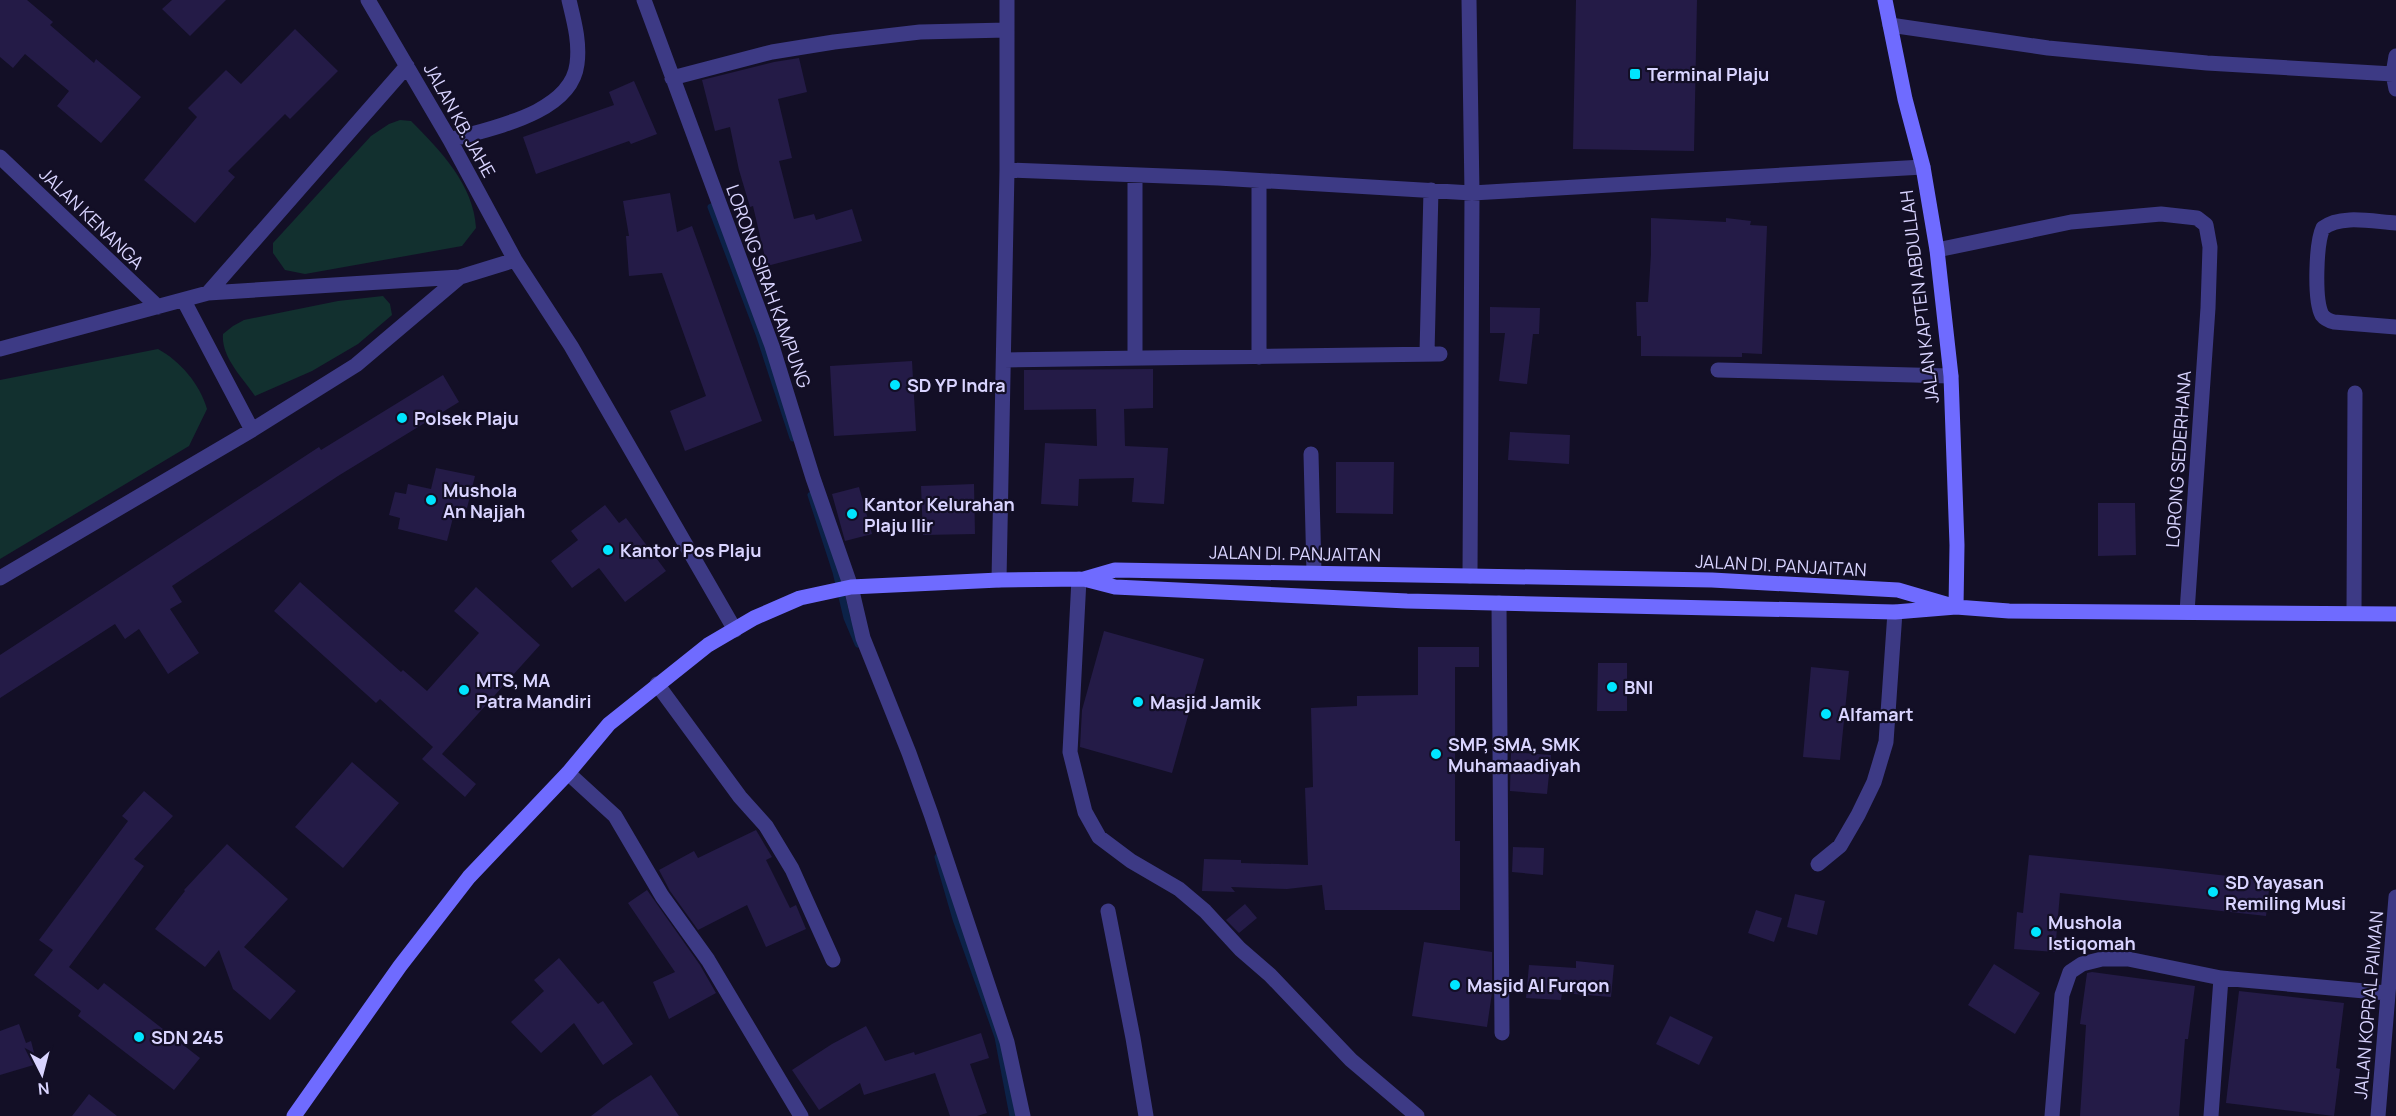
<svg xmlns="http://www.w3.org/2000/svg" width="2396" height="1116" font-family="Manrope,sans-serif">
  <style>
    .green { fill: #12302f }
    .lines { fill: none; stroke-linecap: round; stroke-linejoin: round }
    .stream { stroke: #0c2248; stroke-width: 7 }
    .building { fill: #241b47 }
    .street { stroke: #3d3a85; stroke-width: 15 }
    .secondary { stroke: #6f6bff; stroke-width: 15 }
    .poi-dot { fill: #00e5ff; stroke: #130f26; stroke-width: 2 }
    .labels { text-anchor: middle; dominant-baseline: central; stroke-width: 4.5; stroke-linejoin: round; paint-order: stroke }
    .poi-label { font-size: 18px; font-weight: bold; fill: #d9d4ff; stroke: #130f26; text-anchor: start }
    .street-label { font-size: 18px; fill: #d9d4ff; stroke: #130f26 }
  </style>
  <rect width="100%" height="100%" fill="#130f26"/>
  <path class="green" d="M400 120 411 121C440 150 474 185 476 228L462 246 305 274 285 270 273 253V243L371 136 389 124Z
    M383 296 390 304 392 315 358 344 312 371 255 396C242 377 221 357 223 334L233 326 244 320 338 301Z
    M158 349C180 361 200 384 207 409L189 446 0 559V380Z"/>
  <g class="lines">
    <path class="stream" d="M711 207 759 334 793 438
      M811 495 836 572 847 618 858 644
      M938 857 956 919 998 1037 1013 1116"/>
  </g>
  <path class="building" d="M0 0H27L53 22 50 25 94 63 96 59 141 97 101 143 57 106 69 91 25 54 13 68 0 57Z
    M172 0H226L190 36 162 9Z
    M1576 0H1697L1694 151 1573 149Z
    M295 29 338 71 290 119 285 114 228 171 235 177 195 223 144 180 197 117 188 108 226 70 241 84Z
    M799 58 807 92 778 99 792 158 779 161 794 219 814 214 816 220 852 209 862 241 767 266 753 206 750 207 739 170 730 127 715 131 702 80 774 62Z
    M634 81 657 134 631 144 629 141 536 174 523 137 614 105 609 92Z
    M670 193 677 232 692 226 762 421 685 451 670 411 706 396 662 273 629 276 626 236H629L623 201Z
    M1651 218 1726 222V218L1751 221 1750 225 1767 226 1762 354 1742 353V357L1641 356V336H1637L1636 302H1648L1651 254Z
    M1490 307 1540 308 1539 334H1533L1527 384 1499 381 1505 333H1490Z
    M912 361 916 431 834 436 830 366Z
    M1153 369V408L1124 409 1125 446 1168 448 1164 504 1132 502 1134 478 1079 479 1078 506 1041 504 1045 443 1097 446 1096 409 1024 410V370Z
    M443 375 459 402 338 476 172 586 182 602 170 609 199 653 168 674 139 629 125 639 115 624 0 698V655L319 447 321 450Z
    M1510 432 1570 435 1569 464 1508 460Z
    M1336 462H1394L1393 514 1336 513Z
    M436 468 475 476 467 508 456 506 447 541 398 529 400 518 389 515 395 492 406 494 408 484 431 489Z
    M974 484 975 534 923 535 921 486Z
    M859 487 872 534 845 541 832 494Z
    M2098 503H2135L2136 555 2098 556Z
    M605 505 619 523 626 518 666 571 625 602 599 568 572 588 551 561 578 540 571 531Z
    M300 582 401 672 403 670 427 691 479 633 454 611 476 587 540 645 442 754 476 784 465 797 422 759 433 747 380 699 376 703 274 611Z
    M1104 631 1204 659 1172 773 1080 747 1082 710Z
    M1418 647H1479V667H1455V841H1460V910H1325L1322 885 1287 889 1231 887 1235 892 1202 891 1204 859 1241 860V863L1308 865 1305 788 1313 787 1311 708 1357 706V696L1418 695Z
    M1598 663H1627V711H1597Z
    M1811 667 1849 671 1840 760 1803 757Z
    M1511 752 1551 755 1547 794 1510 791Z
    M352 762 399 803 343 868 295 827Z
    M144 791 173 816 134 859 144 866 69 967 98 990 104 983 200 1058 174 1090 78 1016 81 1011 34 975 53 950 39 940 128 821 122 816Z
    M756 830 772 857 766 860 790 908 796 905 806 929 766 947 747 905 698 930 670 891 659 870 694 851 698 858Z
    M227 844 288 899 244 947 296 991 270 1020 233 989 219 950 205 967 155 929 185 891 184 890Z
    M1513 847 1544 848 1543 875 1512 872Z
    M2029 855 2160 868 2270 881 2266 916 2060 893 2055 952 2014 949 2017 912 2023 913Z
    M647 890 700 965 716 993 669 1019 653 982 675 972 628 903Z
    M1795 894 1825 901 1817 935 1787 927Z
    M1245 904 1257 918 1239 933 1226 920Z
    M1756 910 1782 918 1774 942 1748 933Z
    M1424 942 1492 952V993L1487 1027 1412 1016Z
    M559 958 598 1004 603 1001 633 1044 603 1065 574 1023 541 1053 511 1022 544 991 534 980Z
    M1576 961 1614 965 1611 997 1562 993 1561 1000 1526 998 1529 965 1576 968Z
    M1994 964 2040 993 2015 1034 1968 1005Z
    M2092 972 2195 986 2188 1039H2185L2179 1116H2080L2086 1025 2080 1024 2087 973Z
    M2239 991 2344 1003 2336 1068 2340 1069 2334 1116 2226 1103Z
    M1670 1016 1713 1037 1699 1065 1656 1044Z
    M19 1024 26 1043 31 1041 37 1064 0 1075V1031Z
    M866 1026 885 1061 914 1052 915 1055 981 1033 989 1058 970 1064 987 1113 977 1116H950L935 1073 864 1095 860 1083 819 1110 792 1070 832 1044Z
    M651 1075 679 1116H591L612 1100Z
    M89 1094 117 1116H72Z"/>
  <g class="lines">
    <path class="street" d="M368 0 450 140 515 260 571 346 735 630
      M644 0 772 346 813 478 851 587 863 638 909 753 931 814 1007 1042 1023 1116
      M1469 0 1472 193 1470 576
      M1890 25 2048 48 2207 63 2393 74
      M2396 56 2393 74 2396 89
      M672 78 772 52 834 42 920 32 1007 30
      M450 140C490 128 571 114 577 64 580 42 574 21 569 0
      M0 157 158 307
      M1007 170 1218 178 1472 193 1923 167
      M1259 181V357
      M2396 223C2375 222 2341 214 2323 228 2316 243 2314 300 2322 315 2325 319 2330 321 2334 322L2396 327
      M1937 250 2071 222 2161 214 2197 218 2206 225 2210 247 2208 308 2187 612
      M208 293 407 66
      M184 301 252 430
      M0 349 208 293 460 277
      M1427 353 1431 190
      M1135 358V175
      M1004 360 1440 354
      M1718 370 1951 376
      M1311 454 1314 572
      M0 578 252 430 356 365 460 277 515 260
      M1079 579 1070 752 1085 812 1099 837 1131 861 1179 889 1205 911 1240 949 1270 975 1351 1060 1417 1116
      M999 580 1007 170V0
      M1499 603 1502 1033
      M2354 613 2355 393
      M657 684 740 797 766 826 792 869 833 960
      M568 773 615 816 662 896 708 960 801 1116
      M1818 864 1840 846 1858 815 1874 782 1886 742 1895 612
      M1108 911 1133 1038 1146 1116
      M2052 1116 2062 995 2070 972 2082 964 2102 959H2128L2221 978 2387 993
      M2211 1116 2221 978
      M2378 1116 2396 897"/>
    <path class="secondary" d="M1885 0 1905 99 1923 167 1937 250 1951 376 1957 545 1956 607
      M1084 579 1115 587 1407 601 1895 612 1956 607 2009 611 2396 614
      M294 1116 400 966 469 877 568 773 609 724 708 645 754 618 800 598 851 587 999 580 1084 579 1115 570 1712 580 1898 590 1956 607"/>
  </g>
  <g class="poi-dot">
    <rect x="1629" y="68" width="12" height="12" rx="3"/>
    <circle cx="895" cy="385" r="6"/>
    <circle cx="402" cy="418" r="6"/>
    <circle cx="431" cy="500" r="6"/>
    <circle cx="852" cy="514" r="6"/>
    <circle cx="608" cy="550" r="6"/>
    <circle cx="1612" cy="687" r="6"/>
    <circle cx="464" cy="690" r="6"/>
    <circle cx="1138" cy="702" r="6"/>
    <circle cx="1826" cy="714" r="6"/>
    <circle cx="1436" cy="754" r="6"/>
    <circle cx="2213" cy="892" r="6"/>
    <circle cx="2036" cy="932" r="6"/>
    <circle cx="1455" cy="985" r="6"/>
    <circle cx="139" cy="1037" r="6"/>
  </g>
  <g class="labels">
    <g class="poi-label">
      <text x="1647" y="74">Terminal Plaju</text>
      <text x="907" y="385">SD YP Indra</text>
      <text x="414" y="418">Polsek Plaju</text>
      <text x="443" y="490">Mushola<tspan x="443" dy="21">An Najjah</tspan></text>
      <text x="864" y="504">Kantor Kelurahan<tspan x="864" dy="21">Plaju Ilir</tspan></text>
      <text x="620" y="550">Kantor Pos Plaju</text>
      <text x="476" y="680">MTS, MA<tspan x="476" dy="21">Patra Mandiri</tspan></text>
      <text x="1624" y="687">BNI</text>
      <text x="1150" y="702">Masjid Jamik</text>
      <text x="1838" y="714">Alfamart</text>
      <text x="1448" y="744">SMP, SMA, SMK<tspan x="1448" dy="21">Muhamaadiyah</tspan></text>
      <text x="2225" y="882">SD Yayasan<tspan x="2225" dy="21">Remiling Musi</tspan></text>
      <text x="2048" y="922">Mushola<tspan x="2048" dy="21">Istiqomah</tspan></text>
      <text x="1467" y="985">Masjid Al Furqon</text>
      <text x="151" y="1037">SDN 245</text>
    </g>
    <g class="street-label">
      <text transform="translate(460 120) rotate(61)">JALAN KB. JAHE</text>
      <text transform="translate(92 218) rotate(44)">JALAN KENANGA</text>
      <text transform="translate(769 286) rotate(70)">LORONG SIRAH KAMPUNG</text>
      <text transform="translate(1919 297) rotate(-97)">JALAN KAPTEN ABDULLAH</text>
      <text transform="translate(2178 459) rotate(-86)">LORONG SEDERHANA</text>
      <text transform="translate(1295 553) rotate(1)">JALAN DI. PANJAITAN</text>
      <text transform="translate(1781 565) rotate(3)">JALAN DI. PANJAITAN</text>
      <text transform="translate(2368 1005) rotate(-85)">JALAN KOPRAL PAIMAN</text>
    </g>
  </g>
  <g transform="translate(42 1074) rotate(174)" stroke="#130f26" stroke-width="4.5" paint-order="stroke">
  <path d="M0-4.5L10 22L0 15L-10 22Z" fill="#d9d4ff"/>
  <text y="-9" font-size="16" font-weight="bold" text-anchor="middle" fill="#d9d4ff">N</text>
  </g>
</svg>
